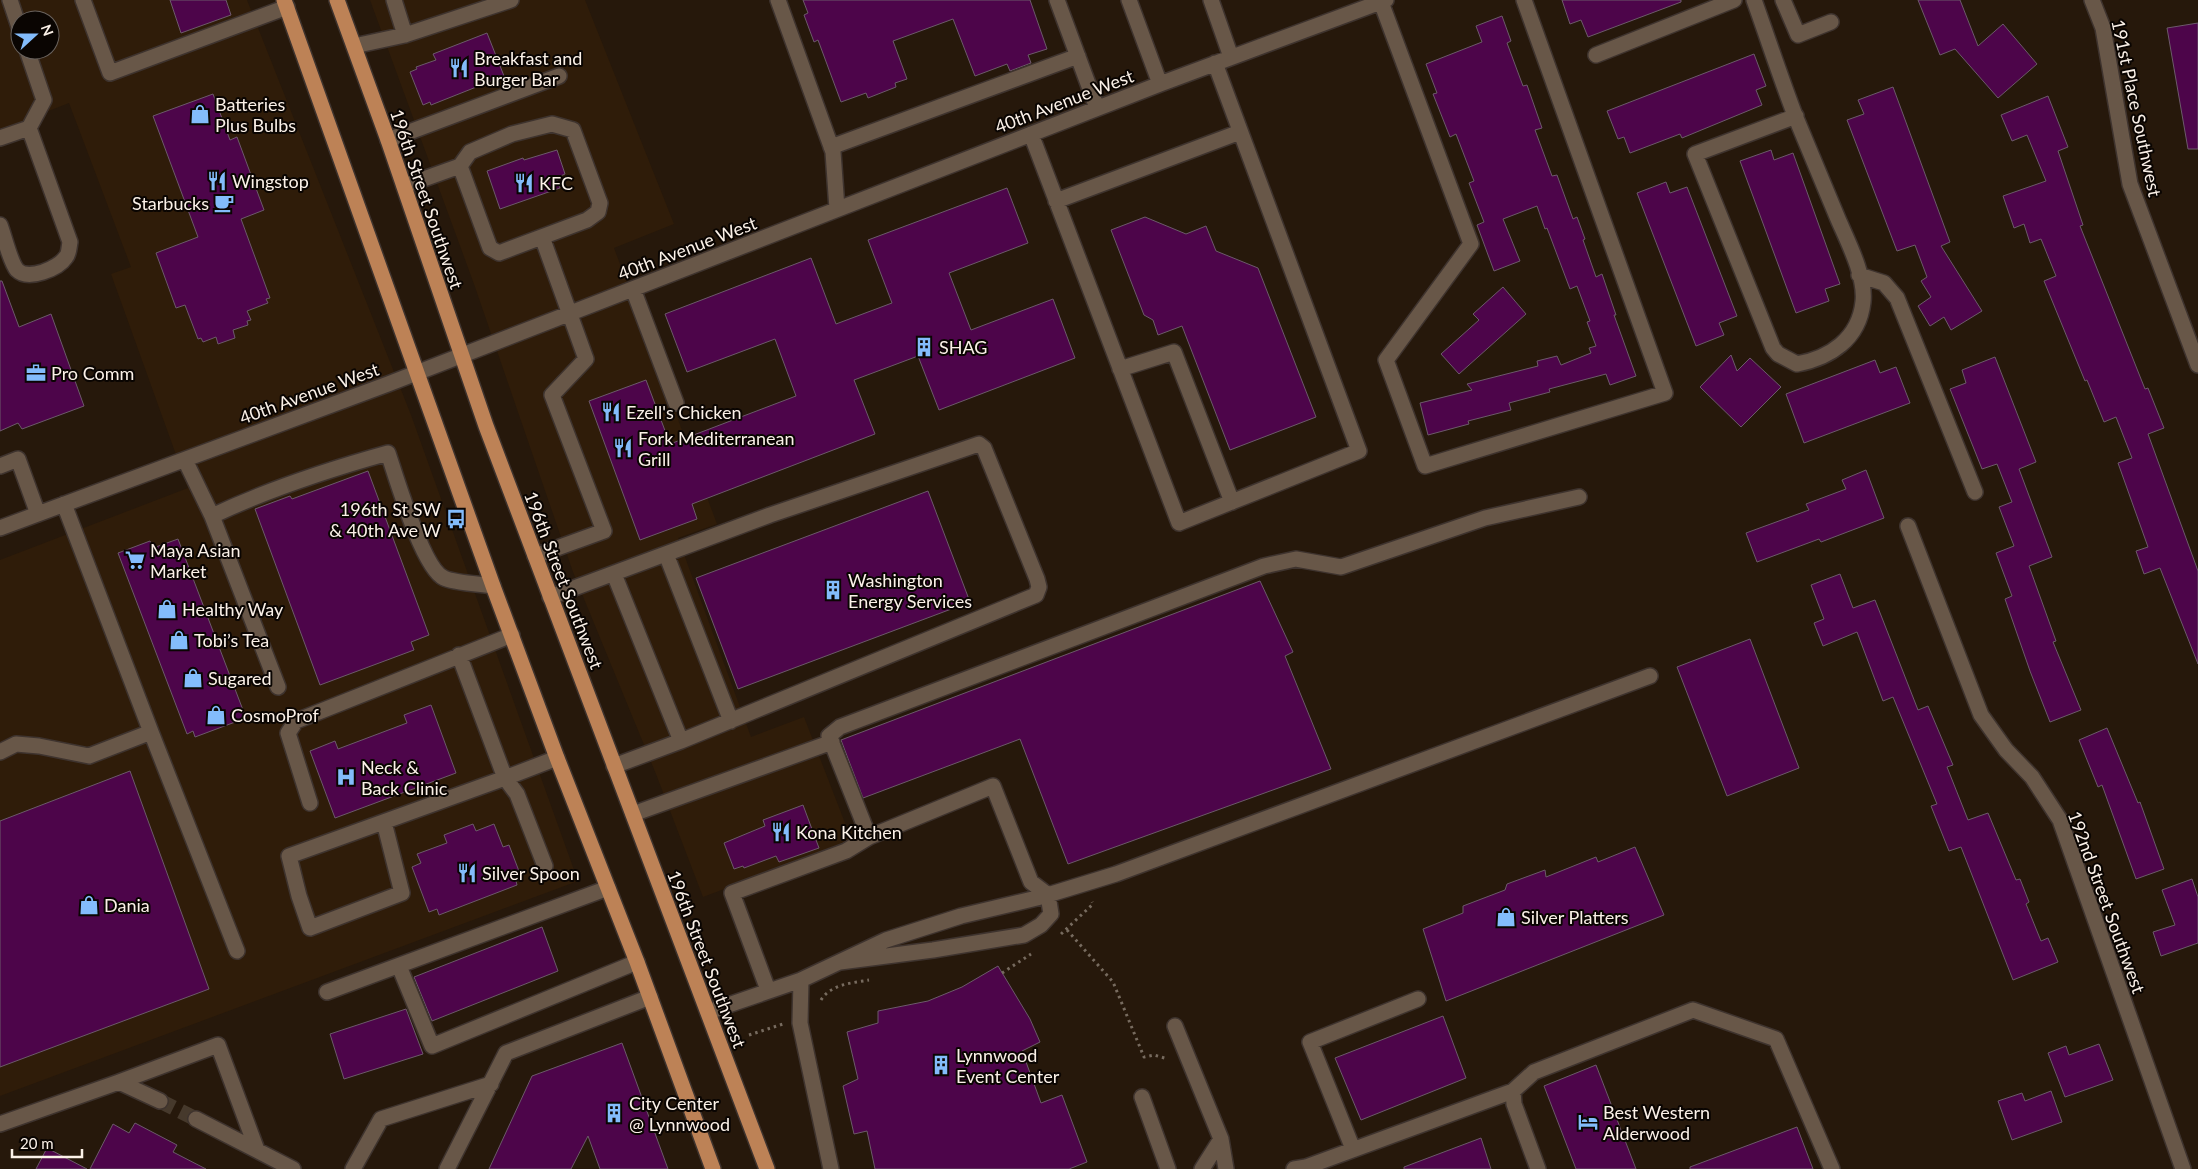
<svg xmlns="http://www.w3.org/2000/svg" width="2198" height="1169" font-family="Lato,sans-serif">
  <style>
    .built { fill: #2f1c09; fill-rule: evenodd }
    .building { fill: #4d054a; stroke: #6c5a6a }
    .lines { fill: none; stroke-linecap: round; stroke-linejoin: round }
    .minor-tunnel { stroke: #46392c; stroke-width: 15; stroke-dasharray: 15 8; stroke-linecap: butt }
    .minor-casing { stroke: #3e332e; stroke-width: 18 }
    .major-casing { stroke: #3e332e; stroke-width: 18 }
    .path { stroke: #776b5f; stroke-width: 3; stroke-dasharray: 2.5 4; stroke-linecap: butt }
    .minor { stroke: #685748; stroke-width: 15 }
    .major { stroke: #bd8256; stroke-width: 15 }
    .labels { text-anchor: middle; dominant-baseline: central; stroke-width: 4; stroke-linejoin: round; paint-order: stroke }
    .poi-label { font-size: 18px; fill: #fbf1e8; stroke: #0a0502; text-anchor: start }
    .street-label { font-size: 18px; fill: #fbf1e8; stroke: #0a0502 }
  </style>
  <rect width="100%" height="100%" fill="#26180b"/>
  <path class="built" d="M0 0H247L411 415 578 881 0 1096V560L188 488 111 274 131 267 69 103 0 130ZM20 20H50V50H20Z
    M370 0H585L674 224 614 248 717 524 678 538 751 737 804 717 852 841 703 897 656 774 573 572 474 284Z"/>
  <path class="building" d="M170 0H226L231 15 181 33Z
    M803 0H1030L1047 49 1028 55 1031 63 1010 71 1007 64 975 76 953 19 893 41 907 79 895 83 896 87 868 98 866 93 841 102 818 40 814 42 804 15 808 13Z
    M1562 0H1681V2L1588 37 1581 20 1570 24Z
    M1918 0H1960L1978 46 2003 24 2037 64 1998 98 1955 49 1940 55Z
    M1502 16 1511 41 1507 43 1523 86 1527 85 1542 128 1535 130 1552 176 1557 175 1573 219 1577 217 1585 239 1583 240 1596 277 1602 274 1616 315H1614L1636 376 1610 385 1606 374 1549 389 1550 392 1509 403 1511 410 1468 421 1469 424 1428 435 1420 403 1472 390 1467 384 1538 366 1537 361 1557 356 1561 365 1591 353 1589 348 1596 346 1587 322 1590 321 1577 286 1570 289 1547 228 1545 229 1537 206 1503 219 1520 261 1494 271 1477 225 1484 222 1469 183 1474 181 1456 134 1450 137 1433 94 1437 93 1426 64 1482 42 1476 26Z
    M2198 23V149H2188L2167 28Z
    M487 33 504 76 431 105 430 102 423 105 410 72 417 69 416 67 436 60 433 54Z
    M1754 54 1766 86 1756 90 1762 105 1682 138 1680 134 1630 153 1624 137 1618 139 1607 111Z
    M1893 87 1950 242 1941 246 1982 311 1951 330 1944 317 1930 326 1918 306 1931 297 1921 281 1927 277 1915 245 1897 251 1847 120 1864 114 1858 100Z
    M213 94 230 140 237 137 264 210 241 219 270 298 266 299 268 303 247 311 251 320 247 321 248 325 233 330 235 338 218 344 216 337 203 342 201 338 198 339 185 305 176 308 156 253 198 237 153 116Z
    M2048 96 2068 147 2058 151 2083 225 2080 226 2145 389 2148 388 2164 428 2148 434 2198 571V664L2160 568 2144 574 2136 551 2148 547 2118 463 2132 458 2116 417 2104 422 2087 380 2085 381 2044 281 2056 276 2041 239 2030 243 2024 224 2014 228 2003 196 2046 181 2027 135 2012 141 2001 115Z
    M557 150 565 174 556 178 560 188 500 209 487 171 523 158 524 160Z
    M1771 150 1774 160 1793 153 1840 284 1825 289 1829 301 1796 313 1740 161Z
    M1666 182 1670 193 1687 187 1737 316 1719 323 1724 335 1696 346 1637 193Z
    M1007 188 1028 243 949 273 971 330 1053 299 1075 358 939 410 918 356 854 380 875 434 692 504 697 519 640 540 589 401 646 380 670 444 796 396 775 339 687 372 665 314 811 258 836 324 892 303 868 240Z
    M1145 217 1186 234 1206 226 1216 251 1258 268 1316 417 1230 450 1182 326 1158 335 1153 320 1144 315 1111 230Z
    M0 281H2L19 327 51 314 84 406 22 429 18 423 0 431Z
    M1503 287 1526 314 1459 374 1441 354 1479 320 1473 314Z
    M1731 355 1737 371 1750 358 1781 387 1741 427 1700 387Z
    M1995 357 2036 462 2019 469 2052 557 2029 566 2056 641 2053 642 2081 710 2050 722 2030 671 2005 599 2012 596 1996 553 2014 546 1999 507 2012 502 1997 464 1982 469 1950 389 1966 383 1962 370Z
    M1875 360 1880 373 1896 367 1910 403 1804 443 1786 394Z
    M1866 470 1884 518 1821 542 1819 539 1757 562 1746 533 1809 510 1806 504 1846 489 1842 480Z
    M368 471 429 635 411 642 414 650 320 685 255 509 290 496 292 499Z
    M928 491 970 602 738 689 696 578Z
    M178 539 246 718 195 737 193 731 187 734 118 553 150 541 153 548Z
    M1840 574 1853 608 1875 600 1918 710 1928 706 1953 765 1947 767 1968 820 1988 813 2016 880 2020 879 2029 902 2026 904 2041 941 2048 938 2058 962 2013 980 1961 847 1949 851 1931 806 1937 804 1893 697 1883 701 1857 632 1823 646 1814 623 1824 619 1811 585Z
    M1260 581 1293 652 1285 656 1331 769 1068 864 1020 739 863 798 841 740Z
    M1750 639 1799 768 1727 796 1677 667Z
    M431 705 456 773 335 818 310 751 335 741 338 749 407 723 404 715Z
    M2107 728 2138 803 2140 802 2164 869 2136 879 2102 785 2098 787 2079 740Z
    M130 771 209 989 0 1067V821Z
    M803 805 819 848 779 862 776 856 744 868 743 866 734 869 724 843 765 826 763 820Z
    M473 824 476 831 494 824 503 847 509 845 522 879 516 881 517 885 439 915 437 909 429 912 412 867 421 863 417 854 447 843 444 835Z
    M1635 847 1664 915 1446 1001 1423 929 1463 913V906L1505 890 1507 884 1545 870 1546 877 1596 857 1598 862Z
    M2192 879 2198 897V943L2161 956 2153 932 2175 925 2162 890Z
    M542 927 558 971 432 1021 414 977Z
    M998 966 1030 1019 1040 1042 1022 1051 1041 1103 1062 1095 1087 1162 1069 1169H875L867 1131 854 1134 843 1086 858 1079 847 1032 878 1023V1011L928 1001 962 987Z
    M406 1009 423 1054 344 1079 330 1034Z
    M1443 1016 1466 1078 1361 1120 1335 1058Z
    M622 1043 668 1169H600L588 1136 571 1169H489L532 1076Z
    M2099 1044 2113 1080 2065 1097 2048 1053 2066 1046 2069 1055Z
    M1596 1065 1636 1169H1576L1544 1086Z
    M2051 1091 2062 1122 2012 1140 1998 1101 2022 1093 2025 1101Z
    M135 1123 177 1145 173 1152 206 1169H90L113 1124 129 1133Z
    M1797 1127 1813 1169H1690V1167Z
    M1481 1138 1491 1169H1404V1167Z
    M47 1148 87 1169H36Z"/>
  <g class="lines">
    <path class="minor-tunnel" d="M160 1101 196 1119"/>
    <defs>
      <path id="minor" d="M10 0 20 30
        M83 0 110 73 287 7
        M394 0 405 35
        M778 0 833 152 837 209
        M1057 0 1097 108
        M1129 0 1160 84
        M1211 0 1231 57
        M1754 0C1768 39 1781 79 1796 118 1810 152 1824 185 1838 219 1848 242 1866 277 1863 302 1859 339 1830 358 1797 364L1778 354 1773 348 1695 154 1796 116
        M1783 0 1798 35 1831 22
        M2092 0 2103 28 2130 184 2198 365
        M1381 2 1471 244 1386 360 1425 466 1665 393 1524 0
        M354 46 405 35 511 0
        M1596 55 1734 0
        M1031 134 1179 523 1359 451 1215 63
        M0 138 29 128 44 100 27 50
        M388 140 559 76
        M831 147 1078 56
        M404 186 460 166 470 152 512 134 552 124 573 130 600 203 598 212 587 220 499 253 490 248 460 166
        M1056 201 1240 132
        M0 225C4 235 10 262 17 270 28 281 58 269 66 257 69 254 69 247 70 242L29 128
        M1859 275 1884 283 1897 298 1975 492
        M633 289 676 403
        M1120 369 1174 352 1232 502
        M185 460 212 516C269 489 327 470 388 453 396 477 423 569 444 578 454 583 481 584 493 586
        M0 466 18 459 38 514
        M212 516 278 687
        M1908 526 1981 715 2006 750 2032 777 2060 820 2183 1169
        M0 528 388 384 1160 84 1386 0
        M666 554 731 721
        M535 556 604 531 552 395 586 359 542 237
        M614 574 681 741
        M550 597 770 515 979 444 984 448 1037 579 1039 587 1036 595 681 741 614 766
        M151 732 237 951
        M0 752 16 744 39 746 89 756 151 732 64 504
        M310 803 288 733 296 721 512 635
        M633 814 832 742
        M384 822 402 893 310 928 299 896 289 856 505 778 459 655
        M545 866 517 794 505 778 557 758
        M840 962 933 950 1024 935 1041 925 1051 914 1048 895 1031 882 993 786 869 837 829 736 840 727 1264 566 1296 559 1341 567 1485 518 1579 497
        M399 966 432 1046 637 962
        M801 980 800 1023 831 1169
        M768 990 732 893 846 851 869 837
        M327 992 608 888
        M708 1012 801 980 886 940 961 916 1041 897 1116 874 1650 676
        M1175 1026 1221 1139 1226 1169
        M119 1082 218 1045 257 1150
        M1513 1091 1514 1104 1538 1169
        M1142 1097 1168 1169
        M196 1119 293 1169
        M0 1124 119 1082 160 1101
        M1353 1149 1310 1042 1418 999
        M353 1169 381 1119 491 1084
        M447 1169 506 1053 650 997
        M1202 1169 1221 1139
        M1294 1169 1306 1167 1513 1091 1534 1072 1693 1010 1776 1039 1832 1169"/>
      <path id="major" d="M284 0 493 586 557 758 637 962 713 1169
        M337 0 388 140 486 426 767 1169"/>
    </defs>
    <use href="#minor" class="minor-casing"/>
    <use href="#major" class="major-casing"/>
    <path class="path" d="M1067 930 1113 982 1144 1057 1154 1055 1168 1059
      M1061 934 1093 904 1092 902
      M1002 973 1031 954
      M821 1000C831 984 852 983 869 980
      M749 1035 783 1024"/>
    <use href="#minor" class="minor"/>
    <use href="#major" class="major"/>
  </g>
  <defs>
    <symbol id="restaurant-bare" viewBox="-9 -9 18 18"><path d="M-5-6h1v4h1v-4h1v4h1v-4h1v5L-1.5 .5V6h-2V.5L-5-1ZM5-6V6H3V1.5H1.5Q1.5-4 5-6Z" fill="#83bcfb" stroke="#0a0502" stroke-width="2.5" paint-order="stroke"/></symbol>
    <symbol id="shop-bare" viewBox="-9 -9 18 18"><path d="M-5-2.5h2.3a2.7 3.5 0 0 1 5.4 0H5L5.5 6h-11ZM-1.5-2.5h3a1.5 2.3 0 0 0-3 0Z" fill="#83bcfb" stroke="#0a0502" stroke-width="2.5" paint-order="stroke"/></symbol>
    <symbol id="cafe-bare" viewBox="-9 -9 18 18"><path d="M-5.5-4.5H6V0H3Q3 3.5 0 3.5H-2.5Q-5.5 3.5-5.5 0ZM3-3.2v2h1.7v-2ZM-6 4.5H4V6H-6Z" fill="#83bcfb" stroke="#0a0502" stroke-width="2.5" paint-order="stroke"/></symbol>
    <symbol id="building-bare" viewBox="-9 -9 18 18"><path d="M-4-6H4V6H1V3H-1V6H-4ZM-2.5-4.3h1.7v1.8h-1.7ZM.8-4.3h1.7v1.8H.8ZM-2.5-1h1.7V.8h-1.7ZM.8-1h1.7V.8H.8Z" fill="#83bcfb" stroke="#0a0502" stroke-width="2.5" paint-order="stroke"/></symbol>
    <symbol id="office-bare" viewBox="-9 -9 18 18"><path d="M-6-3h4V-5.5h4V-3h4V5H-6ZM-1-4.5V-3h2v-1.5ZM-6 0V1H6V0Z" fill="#83bcfb" stroke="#0a0502" stroke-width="2.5" paint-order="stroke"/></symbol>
    <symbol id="bus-bare" viewBox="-9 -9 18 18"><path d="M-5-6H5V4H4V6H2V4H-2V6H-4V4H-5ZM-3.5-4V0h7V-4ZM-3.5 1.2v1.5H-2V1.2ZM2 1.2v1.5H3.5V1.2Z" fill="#83bcfb" stroke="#0a0502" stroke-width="2.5" paint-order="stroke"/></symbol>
    <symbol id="supermarket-bare" viewBox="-9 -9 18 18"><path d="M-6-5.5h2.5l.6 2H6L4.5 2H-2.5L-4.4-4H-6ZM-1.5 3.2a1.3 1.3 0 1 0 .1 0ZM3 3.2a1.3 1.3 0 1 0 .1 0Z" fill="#83bcfb" stroke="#0a0502" stroke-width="2.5" paint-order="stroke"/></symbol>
    <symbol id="hospital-bare" viewBox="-9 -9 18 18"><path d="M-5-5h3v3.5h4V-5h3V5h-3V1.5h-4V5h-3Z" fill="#83bcfb" stroke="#0a0502" stroke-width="2.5" paint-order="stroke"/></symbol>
    <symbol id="hotel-bare" viewBox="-9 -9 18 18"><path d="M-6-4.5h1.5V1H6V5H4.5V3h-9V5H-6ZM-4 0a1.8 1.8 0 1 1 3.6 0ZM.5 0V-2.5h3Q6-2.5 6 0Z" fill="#83bcfb" stroke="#0a0502" stroke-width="2.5" paint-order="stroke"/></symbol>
  </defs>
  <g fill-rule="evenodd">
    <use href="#restaurant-bare" x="445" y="54" width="28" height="28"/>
    <use href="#shop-bare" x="186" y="100" width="28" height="28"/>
    <use href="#restaurant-bare" x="203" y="167" width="28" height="28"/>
    <use href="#restaurant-bare" x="510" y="169" width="28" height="28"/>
    <use href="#cafe-bare" x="210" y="189" width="28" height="28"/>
    <use href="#building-bare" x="910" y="333" width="28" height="28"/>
    <use href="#office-bare" x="22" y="359" width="28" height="28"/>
    <use href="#restaurant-bare" x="597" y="398" width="28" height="28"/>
    <use href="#restaurant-bare" x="609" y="434" width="28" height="28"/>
    <use href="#bus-bare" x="442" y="505" width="28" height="28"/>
    <use href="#supermarket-bare" x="121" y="546" width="28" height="28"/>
    <use href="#building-bare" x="819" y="576" width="28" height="28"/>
    <use href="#shop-bare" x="153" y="595" width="28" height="28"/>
    <use href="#shop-bare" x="165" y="626" width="28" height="28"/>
    <use href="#shop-bare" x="179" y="664" width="28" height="28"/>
    <use href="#shop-bare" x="202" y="701" width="28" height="28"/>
    <use href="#hospital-bare" x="332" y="763" width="28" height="28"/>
    <use href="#restaurant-bare" x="767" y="818" width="28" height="28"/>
    <use href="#restaurant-bare" x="453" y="859" width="28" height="28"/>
    <use href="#shop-bare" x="75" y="891" width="28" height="28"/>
    <use href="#shop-bare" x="1492" y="903" width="28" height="28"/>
    <use href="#building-bare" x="927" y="1051" width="28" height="28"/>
    <use href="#building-bare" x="600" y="1099" width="28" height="28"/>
    <use href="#hotel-bare" x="1574" y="1108" width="28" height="28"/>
  </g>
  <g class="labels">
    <g class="poi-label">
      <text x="474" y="58">Breakfast and<tspan x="474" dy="21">Burger Bar</tspan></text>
      <text x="215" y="104">Batteries<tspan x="215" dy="21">Plus Bulbs</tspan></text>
      <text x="232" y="181">Wingstop</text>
      <text x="539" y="183">KFC</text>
      <text x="209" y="203" text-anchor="end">Starbucks</text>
      <text x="939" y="347">SHAG</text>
      <text x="51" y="373">Pro Comm</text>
      <text x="626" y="412">Ezell's Chicken</text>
      <text x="638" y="438">Fork Mediterranean<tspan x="638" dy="21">Grill</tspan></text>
      <text x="441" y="509" text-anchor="end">196th St SW<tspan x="441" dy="21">&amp; 40th Ave W</tspan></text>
      <text x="150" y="550">Maya Asian<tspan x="150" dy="21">Market</tspan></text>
      <text x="848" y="580">Washington<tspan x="848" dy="21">Energy Services</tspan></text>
      <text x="182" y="609">Healthy Way</text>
      <text x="194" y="640">Tobi’s Tea</text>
      <text x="208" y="678">Sugared</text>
      <text x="231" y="715">CosmoProf</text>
      <text x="361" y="767">Neck &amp;<tspan x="361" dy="21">Back Clinic</tspan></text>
      <text x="796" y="832">Kona Kitchen</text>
      <text x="482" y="873">Silver Spoon</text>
      <text x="104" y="905">Dania</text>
      <text x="1521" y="917">Silver Platters</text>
      <text x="956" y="1055">Lynnwood<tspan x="956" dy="21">Event Center</tspan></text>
      <text x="629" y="1103">City Center<tspan x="629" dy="21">@ Lynnwood</tspan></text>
      <text x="1603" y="1112">Best Western<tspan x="1603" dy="21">Alderwood</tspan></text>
    </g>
    <g class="street-label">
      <text transform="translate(1064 101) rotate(-21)">40th Avenue West</text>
      <text transform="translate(2137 108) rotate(78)">191st Place Southwest</text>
      <text transform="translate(427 199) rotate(71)">196th Street Southwest</text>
      <text transform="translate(687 248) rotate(-21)">40th Avenue West</text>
      <text transform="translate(309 393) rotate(-20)">40th Avenue West</text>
      <text transform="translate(564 580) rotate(69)">196th Street Southwest</text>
      <text transform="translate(2107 902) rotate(70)">192nd Street Southwest</text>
      <text transform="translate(707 959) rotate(69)">196th Street Southwest</text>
    </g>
  </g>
  <g transform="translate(35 35) rotate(69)"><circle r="24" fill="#0a0502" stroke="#6a635e"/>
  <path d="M0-4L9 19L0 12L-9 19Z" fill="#83bcfb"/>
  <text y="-8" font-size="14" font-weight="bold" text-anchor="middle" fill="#fbf1e8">N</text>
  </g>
  <path d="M12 1149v8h70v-8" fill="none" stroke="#fbf1e8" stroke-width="2.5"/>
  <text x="20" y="1149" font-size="15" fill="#fbf1e8" stroke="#0a0502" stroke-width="4" paint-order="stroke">20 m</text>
</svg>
